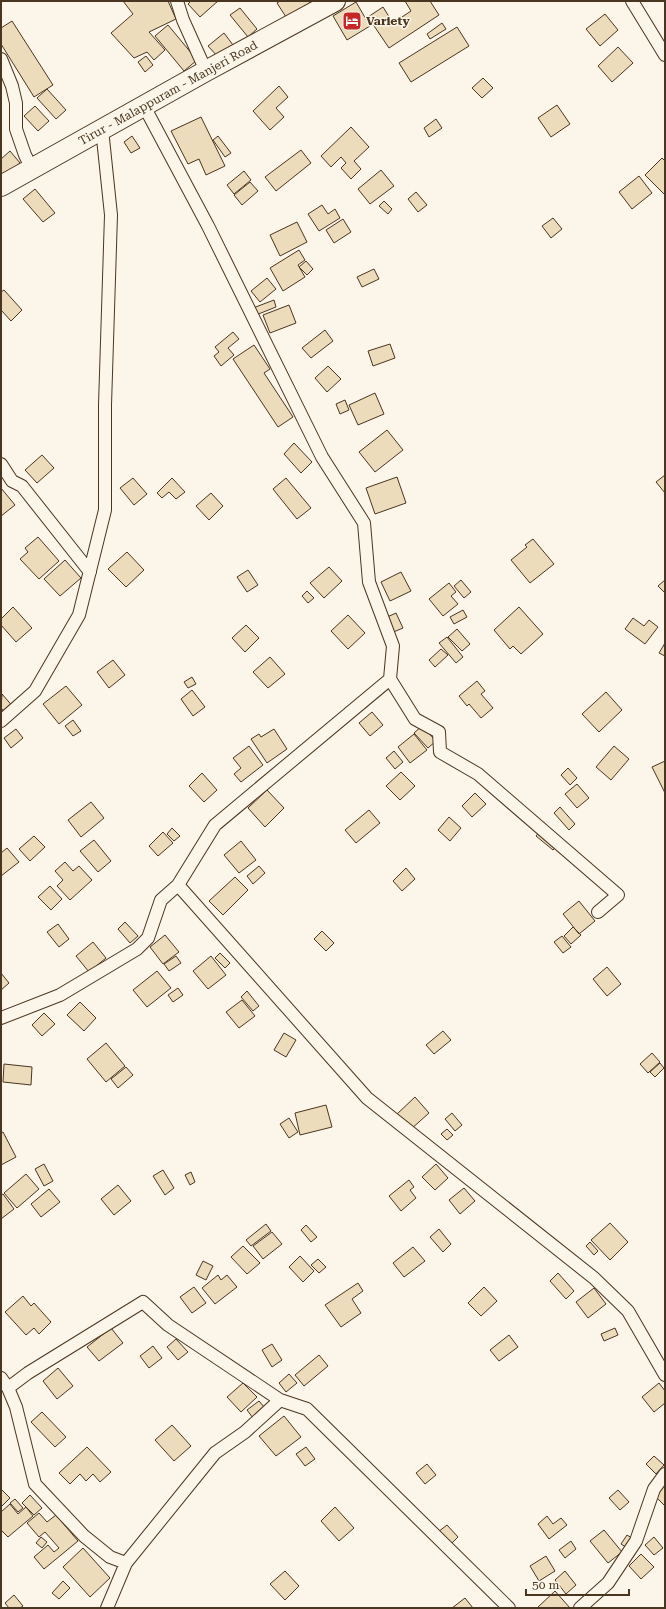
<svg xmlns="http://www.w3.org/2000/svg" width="666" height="1609" font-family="'Roboto Serif',serif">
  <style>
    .building { fill: #ecdcbc; stroke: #4a3520 }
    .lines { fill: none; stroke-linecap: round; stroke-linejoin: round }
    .minor-casing { stroke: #4a3520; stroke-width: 14 }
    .primary-casing { stroke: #4a3520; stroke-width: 22 }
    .minor { stroke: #fbf6e9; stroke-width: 12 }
    .primary { stroke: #fbf6e9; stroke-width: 20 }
    .labels { text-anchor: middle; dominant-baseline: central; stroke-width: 3; stroke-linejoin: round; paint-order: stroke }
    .poi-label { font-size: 12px; font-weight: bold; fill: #4a3520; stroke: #fbf6e9; text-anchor: start }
    .street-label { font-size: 12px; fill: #4a3520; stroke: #fbf6e9 }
  </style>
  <rect width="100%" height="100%" fill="#fbf6e9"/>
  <path class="building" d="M123 1H168L176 19 149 32 165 50 154 60 147 52 134 58 111 33 133 14Z
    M191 1H218L200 17 188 4Z
    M280 1H309L310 3 286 17 277 3Z
    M405 1H430L439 15 389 48 368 17 383 7 393 23 411 11Z
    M356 2 370 26 347 40 333 16Z
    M240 8 257 29 248 37 230 15Z
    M605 14 618 30 600 46 586 29Z
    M12 21 53 85 34 97 1 44V28Z
    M442 23 446 29 430 39 427 34Z
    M168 25 197 60 184 71 155 36Z
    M457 27 469 46 411 82 399 63Z
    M224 33 233 45 218 57 208 46Z
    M618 47 633 63 612 82 598 66Z
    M146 56 153 65 145 72 138 62Z
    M483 78 493 88 482 98 472 88Z
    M279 86 288 97 276 108 284 117 270 130 253 111Z
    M47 89 66 110 56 119 37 98Z
    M557 105 570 124 551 137 538 118Z
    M35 106 49 121 38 131 24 116Z
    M201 117 225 166 206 175 199 159 188 164 171 131Z
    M436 119 442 128 429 137 424 128Z
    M351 127 369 147 354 161 361 169 351 179 341 168 346 163 341 157 331 167 321 156Z
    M132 136 140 148 131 153 124 142Z
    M218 136 231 153 225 157 213 140Z
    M301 150 311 163 276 191 265 177Z
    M10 151 20 163 1 179V159Z
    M662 158 665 161V195L645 175Z
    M381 170 394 186 370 204 358 189Z
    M244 171 251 180 234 194 227 185Z
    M639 176 652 193 632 209 619 192Z
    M250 182 258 191 242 205 234 195Z
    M35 189 55 213 43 222 23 199Z
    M416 192 427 205 418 212 408 199Z
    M384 201 392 209 388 214 379 206Z
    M322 205 328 214 335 209 340 218 319 231 308 214Z
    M553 218 562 229 551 238 542 226Z
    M343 219 351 232 334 243 326 230Z
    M297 222 307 242 280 256 270 235Z
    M299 250 305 260 298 265 305 277 283 291 270 268Z
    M306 261 313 269 307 275 299 267Z
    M374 269 379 279 362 287 357 277Z
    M267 278 276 289 260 302 251 291Z
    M4 290 22 310 11 321 1 310V292Z
    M274 300 276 307 256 315 253 308Z
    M289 305 296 323 270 333 263 315Z
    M325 330 333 341 311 358 302 348Z
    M233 332 239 339 228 348 234 355 221 366 214 356 219 352 215 347Z
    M390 344 395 358 373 366 368 351Z
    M254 345 270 369 264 373 293 417 278 427 233 359Z
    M328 366 341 379 327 392 315 378Z
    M375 393 384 414 358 425 349 405Z
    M345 400 349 410 340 414 336 404Z
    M387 430 403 450 375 472 359 452Z
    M294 443 312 462 301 473 284 454Z
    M42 455 54 468 37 483 25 470Z
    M665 475V493L656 482Z
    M397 477 406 503 375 514 366 488Z
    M133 478 147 494 134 505 120 488Z
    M172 478 185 492 176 499 169 492 162 498 157 493Z
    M286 478 311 508 297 519 273 489Z
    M1 488 15 505 1 516Z
    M211 493 223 506 209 520 196 506Z
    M38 537 59 561 39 579 20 559 28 552 25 548Z
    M533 539 554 564 530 583 511 560 527 547 525 545Z
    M127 552 144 570 126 587 108 569Z
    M65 560 81 578 60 596 44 579Z
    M329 567 342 581 324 598 310 583Z
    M248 570 258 585 247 592 237 577Z
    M401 572 411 591 390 601 381 582Z
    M461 580 471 592 464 598 454 586Z
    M665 580V593L658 586Z
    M449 583 456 592 451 596 458 604 443 616 429 599Z
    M307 591 314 598 308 603 302 596Z
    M13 607 32 628 16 642 1 625V619Z
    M519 607 543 634 521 654 513 646 510 649 494 630Z
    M463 610 467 617 454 624 450 617Z
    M396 613 403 628 391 633 385 618Z
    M348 615 365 633 348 649 331 631Z
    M633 618 644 626 649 620 658 627 645 644 625 629Z
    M246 625 259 638 245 652 232 638Z
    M457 629 470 644 462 651 448 637Z
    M447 637 463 657 456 663 439 643Z
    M665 643V656L659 653Z
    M441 649 448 655 435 667 429 660Z
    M270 657 285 674 268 688 253 672Z
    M113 660 125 675 109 688 97 672Z
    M192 677 196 684 188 688 184 682Z
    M477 681 485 691 481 694 493 708 481 718 469 704 467 706 459 696Z
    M66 686 82 705 59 724 43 704Z
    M192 690 205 707 193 716 181 699Z
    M606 692 622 710 599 732 582 714Z
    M2 694 15 709 8 716 1 708Z
    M372 712 383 725 370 736 359 723Z
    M73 720 81 731 73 736 65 726Z
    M422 726 436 741 428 748 414 733Z
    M16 729 23 738 11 748 4 738Z
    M274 729 287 749 267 763 251 739 259 734 261 737Z
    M414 734 427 750 410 763 398 747Z
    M249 746 263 765 241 782 234 774 241 768 233 758Z
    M614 746 629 759 611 780 596 767Z
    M394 751 403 762 395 769 386 758Z
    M665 761V793L652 767Z
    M568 768 577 778 570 785 561 775Z
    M401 772 415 786 400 800 386 786Z
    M202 773 217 790 204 802 189 786Z
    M577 784 589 798 577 808 565 794Z
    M267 790 284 808 265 827 248 808Z
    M475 793 486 804 472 817 462 806Z
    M91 802 104 818 81 837 68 820Z
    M560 807 575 824 569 830 554 813Z
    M369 810 380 823 356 843 345 830Z
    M449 817 461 828 450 841 438 830Z
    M545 826 561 841 553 850 536 836Z
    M172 828 180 836 174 841 167 834Z
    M163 832 173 843 158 856 149 846Z
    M34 836 45 847 30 861 19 849Z
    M94 840 111 861 98 872 80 851Z
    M241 841 256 860 239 873 224 855Z
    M7 848 19 862 1 876V853Z
    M65 862 73 871 79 866 92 880 70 900 57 886 63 880 55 871Z
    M259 866 265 873 253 884 247 876Z
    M406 868 415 879 402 891 393 881Z
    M235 877 248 890 223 915 209 901Z
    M50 886 62 899 51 910 38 897Z
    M579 901 595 921 579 934 563 914Z
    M125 922 138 936 130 943 118 929Z
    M58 924 69 939 59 947 47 932Z
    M573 927 581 935 571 944 564 936Z
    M322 931 334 943 326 951 314 939Z
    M165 935 179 952 163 964 150 947Z
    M562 936 571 947 563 953 554 942Z
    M93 942 106 958 89 972 76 956Z
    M220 953 230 963 225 968 215 958Z
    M176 956 181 963 169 971 164 964Z
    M211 956 226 975 208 989 193 971Z
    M607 967 621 984 607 996 593 979Z
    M157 971 171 988 147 1007 133 990Z
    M1 973 9 983 1 990Z
    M178 988 183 995 173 1002 168 995Z
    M247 991 259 1006 253 1011 241 997Z
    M242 1000 255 1016 239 1028 226 1012Z
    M80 1002 96 1018 84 1031 67 1015Z
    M44 1013 55 1024 42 1036 32 1025Z
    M443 1031 451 1040 434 1054 426 1045Z
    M284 1033 296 1040 286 1057 274 1050Z
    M106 1043 125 1066 106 1082 87 1059Z
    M652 1053 660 1062 648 1073 640 1064Z
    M660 1063 664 1068 655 1077 650 1072Z
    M4 1064 32 1067 31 1085 3 1082Z
    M126 1067 133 1075 118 1088 111 1079Z
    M415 1097 429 1113 410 1130 396 1115Z
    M326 1105 332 1127 300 1135 295 1113Z
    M452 1113 462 1125 455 1131 445 1119Z
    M289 1118 298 1132 289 1138 280 1124Z
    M447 1129 453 1135 447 1140 441 1134Z
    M3 1132 16 1157 1 1165V1133Z
    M44 1164 53 1181 44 1186 35 1169Z
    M436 1164 448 1178 435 1190 422 1177Z
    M163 1170 174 1188 165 1195 153 1176Z
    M191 1172 195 1182 190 1185 185 1175Z
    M26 1174 39 1189 17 1208 4 1193Z
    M409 1180 414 1187 410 1190 416 1198 401 1211 389 1196Z
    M118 1185 131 1201 114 1215 101 1199Z
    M464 1188 475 1201 460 1214 449 1200Z
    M49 1189 60 1202 41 1217 31 1204Z
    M3 1194 14 1209 1 1219V1195Z
    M610 1223 628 1242 610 1260 591 1240Z
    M266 1224 271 1231 251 1246 246 1240Z
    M306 1225 317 1237 311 1242 301 1230Z
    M439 1229 451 1244 443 1252 430 1237Z
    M272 1232 282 1244 263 1259 253 1246Z
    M590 1242 598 1251 594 1255 586 1246Z
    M243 1246 260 1263 247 1274 231 1257Z
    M413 1247 425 1261 404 1277 393 1263Z
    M300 1256 314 1271 303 1282 289 1267Z
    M318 1259 326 1267 319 1273 311 1265Z
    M203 1261 213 1266 206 1280 196 1275Z
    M558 1273 574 1291 566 1299 550 1281Z
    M218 1275 221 1280 227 1275 237 1287 215 1304 202 1288Z
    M358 1283 363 1291 352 1299 361 1313 341 1327 325 1305Z
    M194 1287 206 1303 192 1313 180 1297Z
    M484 1287 497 1301 481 1316 468 1303Z
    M594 1288 606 1304 588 1318 576 1302Z
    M23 1296 31 1306 34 1303 51 1322 39 1334 34 1328 26 1335 5 1312Z
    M111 1328 123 1343 99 1361 87 1347Z
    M615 1328 618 1335 604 1341 601 1334Z
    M509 1335 518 1347 499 1361 490 1350Z
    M176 1339 188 1352 178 1360 167 1347Z
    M272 1344 282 1360 272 1367 262 1350Z
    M153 1346 162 1358 149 1368 140 1356Z
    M319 1355 328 1366 304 1386 295 1375Z
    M58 1368 73 1386 57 1399 43 1381Z
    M289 1374 297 1383 286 1392 279 1383Z
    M243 1383 257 1397 241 1412 227 1397Z
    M659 1383 665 1391V1403L654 1412 642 1397Z
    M259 1401 265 1408 253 1418 247 1410Z
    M42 1412 66 1437 55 1447 31 1422Z
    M284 1416 301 1437 276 1456 259 1436Z
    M172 1425 191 1446 174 1461 155 1440Z
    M87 1447 111 1472 100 1482 93 1474 86 1481 80 1474 70 1484 59 1473Z
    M306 1447 315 1459 305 1466 296 1454Z
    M654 1456 664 1465 656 1474 646 1464Z
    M427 1464 436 1475 425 1484 416 1473Z
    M663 1485 665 1487V1506L654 1495Z
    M1 1489 10 1498 1 1507Z
    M618 1490 629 1502 620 1510 609 1498Z
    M30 1495 42 1508 34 1515 22 1503Z
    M15 1499 23 1508 18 1512 10 1503Z
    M10 1504 18 1514 26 1507 33 1516 8 1537 1 1530V1512Z
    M335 1507 354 1528 339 1541 321 1521Z
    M39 1513 47 1522 56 1515 78 1541 44 1569 34 1557 48 1545 54 1552 59 1548 45 1532 39 1537 27 1523Z
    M547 1516 553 1524 561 1518 567 1525 549 1539 538 1524Z
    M447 1525 458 1537 450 1545 438 1532Z
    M604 1530 622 1552 608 1563 590 1541Z
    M627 1535 635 1540 629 1549 621 1544Z
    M41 1537 47 1542 42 1548 36 1543Z
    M654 1537 663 1548 654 1555 645 1545Z
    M571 1541 576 1549 565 1558 559 1550Z
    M83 1548 110 1578 90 1597 63 1567Z
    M641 1554 654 1567 641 1579 629 1566Z
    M546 1556 555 1571 539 1581 530 1566Z
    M285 1571 299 1586 285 1600 270 1584Z
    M565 1571 576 1585 566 1594 555 1580Z
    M63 1581 70 1588 59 1599 52 1593Z
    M555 1591 570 1608H537Z
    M14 1595 23 1606 20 1608H9L5 1603Z
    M465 1598 473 1608H452Z"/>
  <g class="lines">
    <defs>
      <path id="minor" d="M177 1 183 20 206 71
        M632 1 665 55
        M1 59 12 86 16 103V129L25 155 32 169
        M144 106 208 226 322 457 364 523 369 582 393 646 390 679 415 719 439 732 440 752 478 774 618 895 598 912
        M1 464 12 481 22 486 90 572
        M1 721 35 691 79 615 105 510V405L111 215 102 129
        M178 885 367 1098 594 1278 628 1311 665 1375
        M1 1018 60 995 137 949 148 938 161 900 178 885 215 825 390 679
        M1 1378 8 1388 16 1407 35 1484 84 1536 110 1557 126 1563 215 1453 245 1432 280 1400 307 1409 509 1608
        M8 1388 28 1373 143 1302 168 1325 280 1400
        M107 1608 126 1563
        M580 1608 608 1583 636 1541 654 1489 665 1474"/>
      <path id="primary" d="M1 186 206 71 335 1"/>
    </defs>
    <use href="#minor" class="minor-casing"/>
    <use href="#primary" class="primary-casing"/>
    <use href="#minor" class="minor"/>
    <use href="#primary" class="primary"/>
  </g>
  <defs>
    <symbol id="hotel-square" viewBox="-11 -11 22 22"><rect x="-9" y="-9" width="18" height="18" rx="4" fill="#c62828" stroke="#fbf6e9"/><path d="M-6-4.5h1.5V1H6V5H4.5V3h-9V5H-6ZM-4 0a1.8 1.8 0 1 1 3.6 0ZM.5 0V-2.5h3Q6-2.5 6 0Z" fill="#fff"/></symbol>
  </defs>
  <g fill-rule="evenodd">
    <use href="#hotel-square" x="341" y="10" width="22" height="22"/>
  </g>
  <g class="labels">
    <g class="poi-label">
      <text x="366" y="21">Variety</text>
    </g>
    <g class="street-label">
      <text transform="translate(168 93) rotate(-29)">Tirur - Malappuram - Manjeri Road</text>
    </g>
  </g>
  <rect width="666" height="1609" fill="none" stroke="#4a3520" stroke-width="4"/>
  <path d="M526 1589v6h103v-6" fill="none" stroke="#4a3520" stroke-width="2"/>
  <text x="532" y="1589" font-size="12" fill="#4a3520" stroke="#fbf6e9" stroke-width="3" paint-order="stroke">50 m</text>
</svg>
